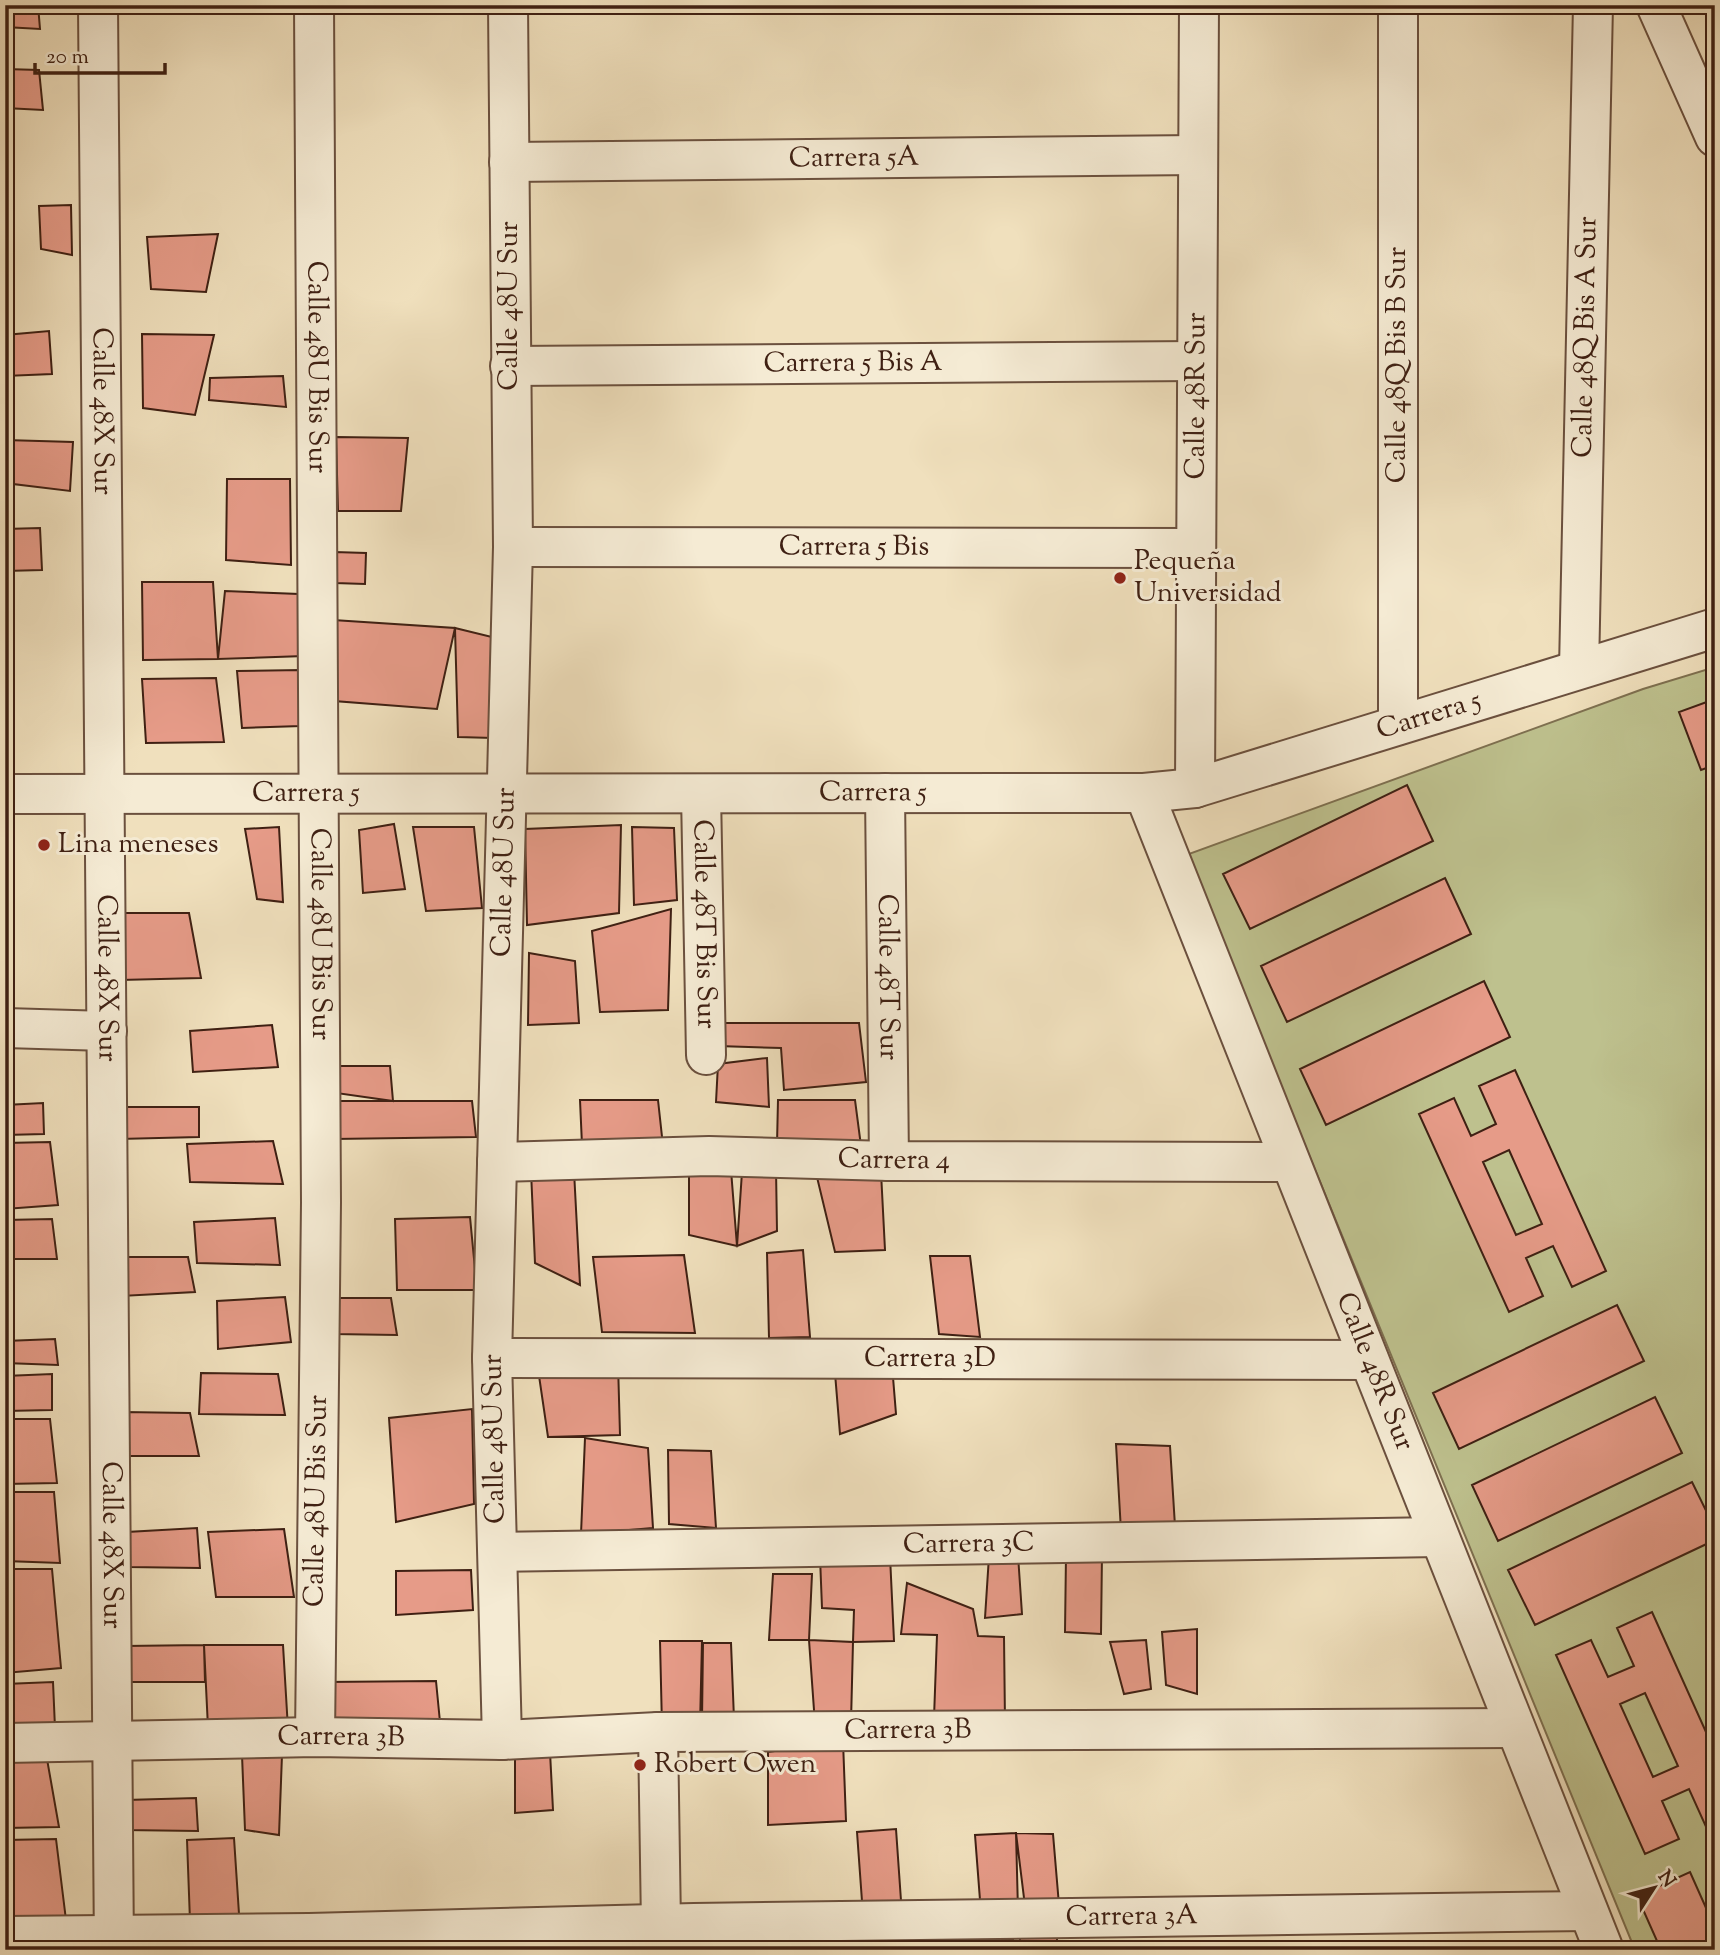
<svg xmlns="http://www.w3.org/2000/svg" width="1720" height="1955" font-family="'Sorts Mill Goudy',serif">
  <style>
    .green { fill: #bec18e; stroke: #7e7050; stroke-width: 2 }
    .building { fill: #e69b88; stroke: #3f2013; stroke-width: 2; fill-rule: evenodd }
    .lines { fill: none; stroke-linecap: round; stroke-linejoin: round }
    .minor-casing { stroke: #6b503e; stroke-width: 42 }
    .tertiary-casing { stroke: #6b503e; stroke-width: 42 }
    .minor { stroke: #f5ebd4; stroke-width: 38 }
    .tertiary { stroke: #f5ebd4; stroke-width: 38 }
    .poi-dot { fill: #8f2418; stroke: #f5ebd4; stroke-width: 2.5 }
    .labels { text-anchor: middle; dominant-baseline: central; stroke-width: 6; stroke-linejoin: round; paint-order: stroke }
    .street-label { font-size: 28px; fill: #3f2013; stroke: #f5ebd4 }
    .poi-label { font-size: 28px; fill: #3f2013; stroke: #f5ebd4; text-anchor: start }
  </style>
  <rect width="100%" height="100%" fill="#f0e0bd"/>
  <filter id="stains"><feTurbulence type="fractalNoise" baseFrequency=".00286" numOctaves="4"/><feColorMatrix values="0 0 0 0 .2 0 0 0 0 .09 0 0 0 0 .02 0 0 0 .5 -.17"/></filter>
  <radialGradient id="worn" r=".72"><stop offset=".6" stop-color="#630" stop-opacity="0"/><stop offset="1" stop-color="#630" stop-opacity=".3"/></radialGradient>
  <path class="green" d="M1715 667V1950H1635L1186 855 1643 689Z"/>
  <path class="building" d="M5 5H38L40 29 5 27Z
    M5 69 39 70 43 110 5 108Z
    M71 205 72 255 41 249 39 206Z
    M218 234 206 292 151 289 147 237Z
    M49 331 52 374 5 376V335Z
    M142 334 214 335 195 415 143 408Z
    M283 376 286 407 209 400 210 378Z
    M336 437 408 438 401 511H338Z
    M5 440 73 442 70 491 5 483Z
    M227 479H290L291 565 226 560Z
    M40 528 42 570 5 571V529Z
    M334 552 366 553 365 584 335 583Z
    M142 582H213L218 659 143 660Z
    M225 591 299 594 304 656 218 659Z
    M333 620 455 628 437 709 334 701Z
    M455 628 496 638 493 738 458 737Z
    M302 670 301 726 242 728 237 671Z
    M216 678 224 742 146 743 142 679Z
    M1715 699V765L1701 770 1679 712Z
    M1407 785 1433 841 1250 929 1223 874Z
    M394 824 405 889 363 893 359 830Z
    M621 825 619 913 527 925 525 829Z
    M279 827 283 902 257 899 245 829Z
    M413 827H474L482 908 426 911Z
    M632 827 674 828 677 900 634 905Z
    M1445 878 1471 934 1287 1022 1261 966Z
    M671 909 668 1010 600 1012 592 931Z
    M119 913H189L201 978 120 980Z
    M529 953 575 961 579 1023 528 1025Z
    M1484 981 1510 1037 1326 1125 1300 1069Z
    M717 1023H859L866 1082 784 1090 781 1048 718 1046Z
    M272 1025 278 1067 193 1072 190 1031Z
    M767 1058 769 1107 716 1102 718 1064Z
    M329 1066H390L393 1101 329 1092Z
    M1515 1070 1606 1271 1572 1287 1553 1246 1526 1258 1543 1296 1509 1312 1419 1114 1454 1098 1471 1136 1496 1124 1479 1086ZM1509 1150 1542 1224 1516 1235 1483 1162Z
    M580 1100H658L663 1146 582 1145Z
    M778 1100H855L861 1146 777 1144Z
    M332 1101H472L476 1137 333 1139Z
    M43 1103 44 1134 5 1135V1105Z
    M121 1107H199V1137L119 1139Z
    M273 1141 283 1184 190 1182 187 1144Z
    M50 1142 58 1205 5 1209V1143Z
    M689 1166 731 1170 737 1246 689 1235Z
    M776 1169 777 1231 737 1246 742 1172Z
    M531 1171H574L580 1285 535 1263Z
    M881 1172 885 1250 835 1252 816 1173Z
    M470 1217 477 1290H397L395 1219Z
    M275 1218 280 1265 197 1263 194 1222Z
    M52 1219 57 1259H5V1220Z
    M803 1250 810 1337 769 1338 767 1253Z
    M684 1255 695 1333 602 1332 593 1257Z
    M930 1256H970L980 1337 939 1334Z
    M119 1257H188L195 1292 121 1296Z
    M285 1297 291 1342 218 1349 217 1301Z
    M332 1298H391L397 1335 333 1334Z
    M1617 1305 1644 1361 1459 1449 1433 1393Z
    M55 1339 58 1365 5 1363V1341Z
    M618 1363 620 1435 548 1437 538 1369Z
    M892 1365 896 1414 840 1434 835 1373Z
    M201 1373 278 1374 285 1415 199 1414Z
    M52 1374V1410L5 1411V1376Z
    M1655 1397 1682 1453 1498 1541 1472 1485Z
    M472 1409 474 1504 396 1522 389 1418Z
    M123 1412 190 1413 199 1456H121Z
    M5 1419H50L57 1483 5 1484Z
    M585 1438 648 1448 653 1528 581 1534Z
    M1116 1444 1170 1446 1175 1526 1121 1531Z
    M668 1450 711 1451 716 1528 669 1524Z
    M1692 1482 1715 1529V1540L1535 1625 1508 1570Z
    M5 1492H54L60 1563 5 1561Z
    M197 1528 200 1568 128 1567 127 1532Z
    M284 1529 294 1597H216L208 1532Z
    M1102 1554 1101 1634 1065 1632 1066 1555Z
    M1018 1555 1022 1614 985 1618 989 1556Z
    M890 1556 894 1641 853 1642 854 1610 822 1608 820 1557Z
    M5 1569H52L61 1668 5 1673Z
    M471 1570 473 1610 396 1615V1571Z
    M773 1574H812L809 1640H769Z
    M907 1583 973 1609 978 1636 1004 1637 1005 1722 934 1718 937 1635 901 1634Z
    M1652 1612 1715 1752V1825L1707 1829 1689 1789 1662 1801 1679 1839 1645 1854 1556 1655 1591 1640 1608 1677 1634 1666 1617 1628ZM1645 1693 1678 1766 1653 1777 1620 1704Z
    M1197 1629V1694L1166 1685 1162 1632Z
    M809 1640 853 1642 851 1722 815 1724Z
    M1146 1640 1151 1689 1124 1694 1110 1642Z
    M660 1641H702L700 1726 662 1727Z
    M703 1643H731L734 1719 702 1720Z
    M204 1645H283L288 1729 208 1728Z
    M204 1645 205 1682H126L125 1646Z
    M436 1681 440 1722 325 1726 324 1682Z
    M53 1682 55 1728H5V1684Z
    M843 1741 846 1821 768 1825V1752Z
    M515 1751 550 1752 553 1810 515 1813Z
    M242 1755H282L279 1835 245 1830Z
    M5 1759H47L59 1827 5 1828Z
    M196 1798 198 1831 124 1830 126 1800Z
    M896 1829 902 1915H863L857 1832Z
    M1016 1833 1018 1911 981 1913 975 1835Z
    M1016 1833 1053 1834 1059 1905 1025 1906Z
    M234 1838 239 1914 190 1921 187 1840Z
    M56 1839 66 1920 5 1922V1840Z
    M1690 1872 1715 1928V1950H1661L1637 1896Z
    M1057 1934V1950H1020V1938Z
    M812 1937V1950H774L772 1941Z
    M1013 1939V1950H977V1940Z
    M1193 1941 1194 1950H1104V1946Z
    M897 1943 941 1945V1950H897Z"/>
  <g class="lines">
    <defs>
      <g id="minor">
        <path id="s1" d="M314 5 321 1202 315 1737"/>
        <path d="M1656 5 1715 137"/>
        <path id="s2" d="M509 162 1198 155"/>
        <path id="s3" d="M510 366 1197 361"/>
        <path id="s4" d="M513 547 1196 548"/>
        <path id="s5" d="M1579 669 1593 5"/>
        <path d="M1398 725V5"/>
        <path id="s6" d="M1195 788 1199 5"/>
        <path id="s7" d="M885 793 889 1161"/>
        <path id="s8" d="M701 794 706 1055"/>
        <path d="M5 1028 107 1031"/>
        <path id="s9" d="M497 1162 709 1156 889 1161 1290 1162"/>
        <path id="s10" d="M492 1358 1369 1360"/>
        <path id="s11" d="M498 1552 1439 1537"/>
        <path d="M658 1732 661 1925"/>
        <path id="s12" d="M502 1740 492 1358 513 547 508 5"/>
        <path id="s13" d="M5 1743 315 1737 502 1740 658 1732 1515 1728"/>
        <path id="s14" d="M5 1936 309 1933 694 1923 1588 1911"/>
      </g>
      <g id="tertiary">
        <path id="s15" d="M98 5 114 1950"/>
        <path id="s16" d="M1144 793 1604 1950"/>
        <path id="s17" d="M5 794 1144 793 1195 788 1715 628"/>
      </g>
    </defs>
    <use href="#minor" class="minor-casing"/>
    <use href="#tertiary" class="tertiary-casing"/>
    <use href="#minor" class="minor"/>
    <use href="#tertiary" class="tertiary"/>
  </g>
  <g class="poi-dot">
    <circle cx="1120" cy="578" r="7"/>
    <circle cx="44" cy="845" r="7"/>
    <circle cx="640" cy="1765" r="7"/>
  </g>
  <g class="labels">
    <g class="street-label">
      <text stroke="none"><textPath href="#s2" startOffset="345">Carrera 5A</textPath></text>
      <text transform="translate(510 306) rotate(-90)">Calle 48U Sur</text>
      <text stroke="none"><textPath href="#s5" startOffset="332">Calle 48Q Bis A Sur</textPath></text>
      <text stroke="none"><textPath href="#s3" startOffset="343">Carrera 5 Bis A</textPath></text>
      <text transform="translate(1398 365) rotate(-90)">Calle 48Q Bis B Sur</text>
      <text stroke="none"><textPath href="#s1" startOffset="362">Calle 48U Bis Sur</textPath></text>
      <text stroke="none"><textPath href="#s6" startOffset="392">Calle 48R Sur</textPath></text>
      <text stroke="none"><textPath href="#s15" startOffset="406">Calle 48X Sur</textPath></text>
      <text stroke="none"><textPath href="#s4" startOffset="341">Carrera 5 Bis</textPath></text>
      <text stroke="none"><textPath href="#s17" startOffset="1435">Carrera 5</textPath></text>
      <text stroke="none"><textPath href="#s17" startOffset="868">Carrera 5</textPath></text>
      <text stroke="none"><textPath href="#s17" startOffset="301">Carrera 5</textPath></text>
      <text stroke="none"><textPath href="#s12" startOffset="868">Calle 48U Sur</textPath></text>
      <text stroke="none"><textPath href="#s8" startOffset="130">Calle 48T Bis Sur</textPath></text>
      <text stroke="none"><textPath href="#s1" startOffset="929">Calle 48U Bis Sur</textPath></text>
      <text stroke="none"><textPath href="#s15" startOffset="973">Calle 48X Sur</textPath></text>
      <text stroke="none"><textPath href="#s7" startOffset="184">Calle 48T Sur</textPath></text>
      <text stroke="none"><textPath href="#s9" startOffset="397">Carrera 4</textPath></text>
      <text stroke="none"><textPath href="#s10" startOffset="438">Carrera 3D</textPath></text>
      <text stroke="none"><textPath href="#s16" startOffset="623">Calle 48R Sur</textPath></text>
      <text transform="translate(495 1439) rotate(-91)">Calle 48U Sur</text>
      <text transform="translate(317 1501) rotate(-89)">Calle 48U Bis Sur</text>
      <text stroke="none"><textPath href="#s15" startOffset="1540">Calle 48X Sur</textPath></text>
      <text stroke="none"><textPath href="#s11" startOffset="471">Carrera 3C</textPath></text>
      <text stroke="none"><textPath href="#s13" startOffset="903">Carrera 3B</textPath></text>
      <text stroke="none"><textPath href="#s13" startOffset="336">Carrera 3B</textPath></text>
      <text stroke="none"><textPath href="#s14" startOffset="1127">Carrera 3A</textPath></text>
    </g>
    <g class="poi-label">
      <text x="1134" y="562">Pequeña<tspan x="1134" dy="32">Universidad</tspan></text>
      <text x="58" y="845">Lina meneses</text>
      <text x="654" y="1765">Robert Owen</text>
    </g>
  </g>
  <rect width="1720" height="1955" fill="none" stroke="#f0e0bd" stroke-width="28"/>
  <rect x="7" y="7" width="1706" height="1941" fill="none" stroke="#3f2013" stroke-width="3.5"/>
  <rect x="14" y="14" width="1692" height="1927" fill="none" stroke="#3f2013" stroke-width="2"/>
  <g transform="translate(1654 1888) rotate(54)" stroke="#f5ebd4" stroke-width="5" paint-order="stroke">
  <path d="M0-5L12 26L0 18L-12 26Z" fill="#3f2013"/>
  <text y="-10" font-size="19" font-weight="bold" text-anchor="middle" fill="#3f2013">N</text>
  </g>
  <path d="M35 63v10h130v-10" fill="none" stroke="#3f2013" stroke-width="3.5"/>
  <text x="46" y="63" font-size="21" fill="#3f2013" stroke="#f5ebd4" stroke-width="5" paint-order="stroke">20 m</text>
  <rect width="100%" height="100%" filter="url(#stains)"/>
  <rect width="100%" height="100%" fill="url(#worn)"/>
</svg>
